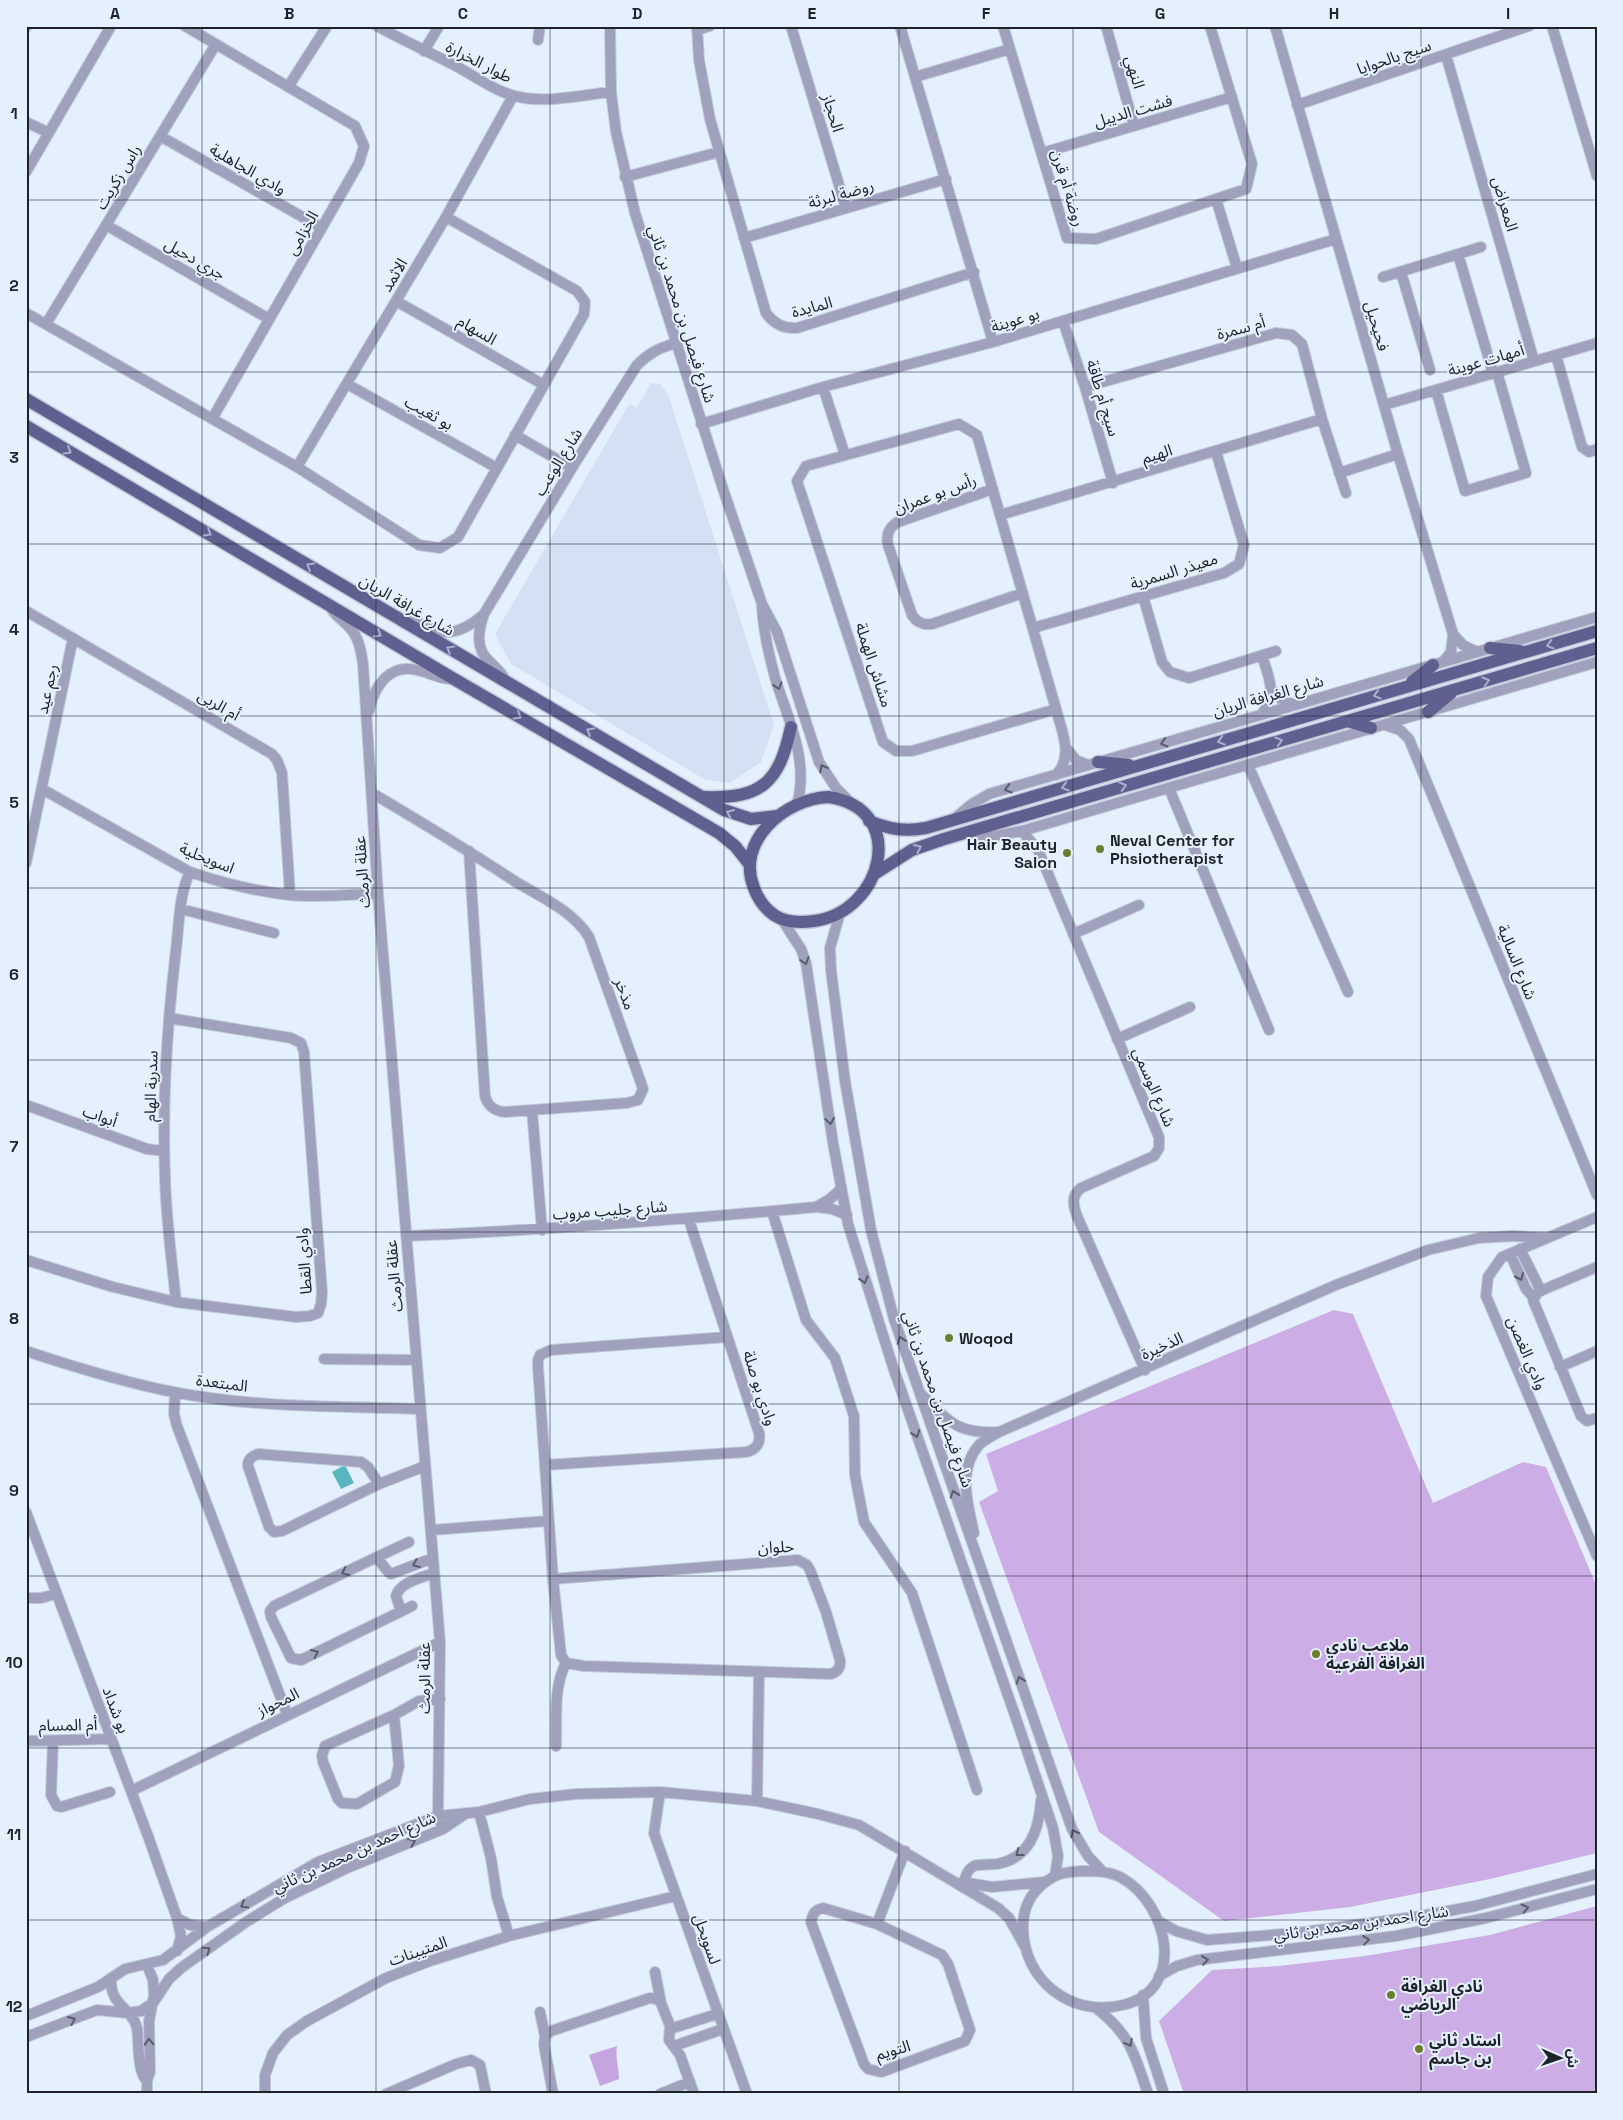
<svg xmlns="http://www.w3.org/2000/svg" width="1623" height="2120" font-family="'Space Grotesk','Noto Sans Arabic',sans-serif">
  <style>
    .built { fill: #d2e1f4 }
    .green { fill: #ccade6 }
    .forest { fill: #c5a4df }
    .water { fill: #57b6be }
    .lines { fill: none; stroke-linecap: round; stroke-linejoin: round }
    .minor-casing { stroke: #c1cbd9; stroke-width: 12 }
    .major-casing { stroke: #c1cbd9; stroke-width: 15 }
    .minor { stroke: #9fa1bd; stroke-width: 10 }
    .major { stroke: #5f6090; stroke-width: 12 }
    .oneway { stroke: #a9afcd }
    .oneway2 { stroke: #585c6c }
    .grid { fill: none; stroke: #1e232a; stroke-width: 1; stroke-opacity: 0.55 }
    .poi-dot { fill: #6a7e2e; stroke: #e5f0ff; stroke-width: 2 }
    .labels { text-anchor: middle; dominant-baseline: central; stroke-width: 4; stroke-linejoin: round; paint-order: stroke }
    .street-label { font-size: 16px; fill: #1e232a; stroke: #e5f0ff }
    .poi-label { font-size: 16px; font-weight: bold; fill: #1e232a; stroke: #e5f0ff; text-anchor: start }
    .neatline { fill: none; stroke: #1e232a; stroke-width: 2 }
    .grid-label { font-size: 16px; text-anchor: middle; font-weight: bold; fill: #1e232a }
  </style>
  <rect width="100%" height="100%" fill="#e5f0ff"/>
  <path class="built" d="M651 383 660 384 668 394 774 725 761 762 729 783 704 779 511 664 495 634 629 404 637 408Z"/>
  <path class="green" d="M1334 1310 1353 1314 1433 1503 1523 1462 1546 1467 1597 1587V1853L1490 1879 1350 1907 1224 1921 1099 1832 979 1502 998 1491 986 1454Z
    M1597 1906V2094H1184L1159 2021 1212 1970 1279 1966 1365 1956 1490 1935Z"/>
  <path class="forest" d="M617 2046C615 2058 619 2067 619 2079L600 2086 589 2055Z"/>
  <path class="water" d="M345 1465 354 1483 341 1489 332 1472Z"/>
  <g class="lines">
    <defs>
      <path id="minor" d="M185 26 355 126 364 146 359 163 212 419
        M377 26C402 40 427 51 452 64 476 76 497 94 524 98 552 102 583 95 611 92
        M610 26 611 92 616 132 635 213 723 489 762 604 777 632 819 762 836 788 851 803
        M697 26 699 60 710 119 766 313C774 324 784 329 797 328L974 272
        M791 26 846 208
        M900 26 993 342
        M1003 26 1067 238 1096 239 1246 189 1252 164 1210 26
        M1106 26 1134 126
        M1275 26 1398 454 1453 634 1463 645 1477 652
        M1552 26 1597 176
        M26 27 27 26
        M697 30 710 26
        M538 40 540 26
        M424 51 439 26
        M1446 55 1534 361
        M915 77 1010 49
        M288 87 327 26
        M1297 105 1529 26
        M26 122 49 133
        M160 136 322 228
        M1042 153 1232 97
        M26 172 111 26
        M625 177 719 152
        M1216 199 1237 268
        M106 225 269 319
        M744 238 946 179
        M1458 254 1493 373
        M1401 272 1430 370
        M1383 277 1481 247
        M396 301 544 385
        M26 313 297 467 419 545 440 548 458 537 584 314 585 302 577 291 446 217
        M1063 321 1085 387 1113 483
        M46 324 216 44
        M1556 355 1582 447 1589 452 1597 449
        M347 384 497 468
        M823 387 845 455
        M1085 387 1276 333 1292 335 1302 344 1322 419 1346 493
        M1436 390 1465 491 1526 473 1497 372
        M1384 405 1597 343
        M701 424 823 387 993 342 1336 239
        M515 435 572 468
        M297 467 446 217 513 96
        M1339 473 1398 454
        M993 489 898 522C889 527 886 534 888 545L912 615C917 623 923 625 932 624L1023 593
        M1000 515 1322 419
        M1143 596 1162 662 1170 672 1189 678 1276 651
        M762 605C763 631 769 656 776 681 789 721 809 762 797 804
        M330 606C334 616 342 619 349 627 359 637 361 651 363 664L378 894 440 1642 438 1816 443 1829
        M26 611 272 754 277 760 282 773 290 895
        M405 621C416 620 422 624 432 629 451 638 469 627 483 615
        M1033 628 1224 573 1239 564 1244 545 1216 452
        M1443 662 1451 652 1453 634
        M505 680C502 672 496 668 490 662 475 649 478 631 484 614L575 463 637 365C649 353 659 348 676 343
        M1272 690 1281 699 1295 705
        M369 711C374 686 390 661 421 671 432 674 440 679 451 679
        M1261 715C1278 696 1269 677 1262 656
        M1385 725 1400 730 1409 739 1597 1195
        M1067 749 1076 760 1088 765
        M1248 765 1348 992
        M1056 775C1074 756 1062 732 1056 709L977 435 959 424 806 466 797 481 883 742 896 751H912L1056 709
        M1169 788 1269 1030
        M42 789 190 872C222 883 255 891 289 895 318 898 349 894 378 894
        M372 793C421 822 469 851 516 882 541 897 573 911 589 937L641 1083 643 1089 638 1100 627 1103 505 1112C495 1111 488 1107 485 1096L469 851
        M955 818 972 804 989 794 1597 617
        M1022 831 1038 850 1159 1137V1148L1154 1156 1081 1188C1071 1196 1073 1205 1077 1216L1145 1370
        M966 834 994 836 1022 831 1597 662
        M26 863 73 638
        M181 909 274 933
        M840 913 830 948 831 970 845 1081 871 1230 894 1319 1072 1829 1088 1856 1103 1872
        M781 918 801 949 806 963 833 1143 848 1224 893 1367 1017 1721 1053 1828 1058 1856 1055 1876
        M1073 934 1139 905
        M1117 1039 1190 1007
        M26 1105 147 1149 164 1151
        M532 1110 542 1230
        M816 1207 830 1199 841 1189
        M772 1211 806 1320 835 1358 854 1416 855 1475 864 1522 912 1593 977 1790
        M1597 1217 1502 1257 1488 1277 1486 1296 1597 1556
        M406 1236C543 1230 679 1220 816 1207L832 1209 847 1215
        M1520 1249 1541 1291
        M1510 1254 1526 1289 1533 1297
        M26 1260 113 1287 176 1302 296 1317 310 1316 318 1313 321 1304 322 1292 304 1052 301 1043 291 1038 169 1018
        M1597 1267 1538 1292 1533 1300 1581 1416 1587 1421 1597 1418
        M176 1302C172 1261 166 1219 165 1177 162 1101 167 1025 176 950 179 925 179 894 190 872
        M26 1351C74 1367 123 1382 173 1392 254 1408 338 1406 420 1409
        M324 1359 416 1360
        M1560 1367 1597 1351
        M175 1392 174 1414 177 1426 287 1714
        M921 1394C949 1421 956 1434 998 1432
        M545 1465 746 1452C756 1450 761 1443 759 1433L689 1220
        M379 1484 368 1467 361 1462 258 1454C251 1457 248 1459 248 1466L269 1527 274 1532 282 1531 379 1484 425 1466
        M26 1512 148 1836 177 1918 181 1936 177 1951
        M432 1530 548 1521
        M974 1533C968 1505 957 1470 979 1445 984 1440 992 1436 999 1432L1336 1285 1428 1250 1479 1238 1513 1236 1546 1238
        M375 1558 409 1542
        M433 1558 391 1574C383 1569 383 1561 375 1558L274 1606 270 1611 271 1617 291 1658 301 1660 400 1612V1608L396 1596C400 1582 421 1578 434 1573
        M798 1560 807 1565 810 1570 826 1612 840 1660C841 1667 838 1672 831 1674L584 1666 566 1663 561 1655 553 1579Z
        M553 1579 538 1367V1360L540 1355 551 1350 727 1337
        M26 1598H41L56 1594
        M400 1612 412 1606
        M394 1715 399 1766 395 1782 357 1804 342 1803 338 1799 323 1762 322 1756 325 1746Z
        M394 1715 419 1701 440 1699
        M26 1741 110 1739
        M53 1741 51 1795 57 1806 61 1807 110 1792
        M556 1746C557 1719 553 1687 566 1663
        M131 1791 440 1642
        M660 1792 654 1833 747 2094
        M757 1801 759 1673
        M1081 1871C1094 1871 1110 1871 1122 1878 1168 1904 1188 1989 1123 2005 1071 2018 1023 1980 1023 1927 1023 1904 1034 1887 1055 1876 1063 1872 1072 1872 1081 1871Z
        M962 1882 992 1887 1044 1882
        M964 1883C965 1877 968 1869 974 1866 980 1864 989 1865 997 1864 1030 1858 1039 1830 1041 1800
        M823 1908 877 1924 942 1955 948 1964 970 2030 965 2041 881 2072 868 2069 864 2064 811 1922C813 1913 815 1910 823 1908Z
        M177 1918 190 1925 207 1927
        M1160 1922 1176 1931 1207 1940 1297 1933 1421 1916 1475 1906 1597 1874
        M877 1924 905 1851
        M509 1936 676 1896
        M147 1965 153 1980 154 1995 149 2021 150 2072 147 2081V2094
        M655 1972 661 2003
        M1159 1976 1177 1966 1197 1960 1396 1936 1486 1918 1597 1889
        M111 1978C110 2007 131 2006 137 2028 139 2041 137 2073 147 2081
        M1143 1995 1146 2038 1164 2094
        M1096 2008C1130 2034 1135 2055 1148 2094
        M540 2012 545 2036
        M26 2016 98 1987 125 1969 163 1960 207 1927 318 1862 438 1816 479 1812 530 1799 576 1794 660 1792 757 1801 818 1814 859 1825 998 1908 1009 1918 1024 1945
        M670 2029 717 2014
        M26 2037 97 2010 128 2013 141 2011 153 2003 169 1979 181 1968 246 1922 285 1898 347 1868 443 1829 465 1814
        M674 2046 723 2029
        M265 2094V2075L273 2053 287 2035 307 2021 386 1978 430 1961 509 1936 497 1897 491 1858 479 1812
        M386 2094 456 2064 471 2060 480 2065 486 2094
        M553 2094 544 2045 545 2036 551 2031 650 1998 657 1999 661 2003 670 2026 669 2040 680 2055 694 2094
        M660 2094 690 2082"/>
      <path id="major" d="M26 399 724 810 751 819 777 816
        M26 426 454 679 719 833 735 846 750 865
        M1490 648 1520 651
        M1412 682 1433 665
        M1428 712 1451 693
        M1347 721 1371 728
        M1098 762 1129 765
        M704 797C763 799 779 782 791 727
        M828 797C909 808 884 912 814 921 800 923 786 923 774 915 764 908 758 899 754 888 735 841 785 799 828 797Z
        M869 821C889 829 904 832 926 828L1597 631
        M876 873 912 850 944 839 1597 648"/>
    </defs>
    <use href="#minor" class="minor-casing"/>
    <use href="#major" class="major-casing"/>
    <use href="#minor" class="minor"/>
    <use href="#major" class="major"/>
  </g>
  <defs><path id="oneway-chevron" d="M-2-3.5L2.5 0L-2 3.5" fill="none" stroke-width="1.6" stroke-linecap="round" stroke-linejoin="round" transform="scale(1.25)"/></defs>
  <g class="oneway">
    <use href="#oneway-chevron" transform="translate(68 451) rotate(31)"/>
    <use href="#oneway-chevron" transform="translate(208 533) rotate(31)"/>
    <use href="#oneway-chevron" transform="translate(310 566) rotate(-150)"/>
    <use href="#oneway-chevron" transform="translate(378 634) rotate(31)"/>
    <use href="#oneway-chevron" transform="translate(1550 645) rotate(164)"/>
    <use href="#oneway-chevron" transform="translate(450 649) rotate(-149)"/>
    <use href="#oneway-chevron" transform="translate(1486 681) rotate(-17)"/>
    <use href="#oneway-chevron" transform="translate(1377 695) rotate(164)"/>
    <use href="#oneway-chevron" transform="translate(518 716) rotate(30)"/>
    <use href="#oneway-chevron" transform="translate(590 731) rotate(-149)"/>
    <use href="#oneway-chevron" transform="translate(1221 741) rotate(164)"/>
    <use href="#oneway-chevron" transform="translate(1279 741) rotate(-16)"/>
    <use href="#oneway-chevron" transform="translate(1123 786) rotate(-16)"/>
    <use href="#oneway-chevron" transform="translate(1065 787) rotate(163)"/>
    <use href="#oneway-chevron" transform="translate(730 813) rotate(-155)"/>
    <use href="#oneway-chevron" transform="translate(918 848) rotate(-24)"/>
  </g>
  <g class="oneway2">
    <use href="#oneway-chevron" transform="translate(778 686) rotate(73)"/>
    <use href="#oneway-chevron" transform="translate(1164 743) rotate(164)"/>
    <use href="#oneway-chevron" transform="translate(823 768) rotate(-118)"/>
    <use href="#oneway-chevron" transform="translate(1008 789) rotate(164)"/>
    <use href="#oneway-chevron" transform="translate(805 961) rotate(72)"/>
    <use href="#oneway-chevron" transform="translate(830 1121) rotate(82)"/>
    <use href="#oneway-chevron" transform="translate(1520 1277) rotate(66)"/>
    <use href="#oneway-chevron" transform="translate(864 1280) rotate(73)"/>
    <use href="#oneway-chevron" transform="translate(901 1340) rotate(-109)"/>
    <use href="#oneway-chevron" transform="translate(916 1434) rotate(70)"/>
    <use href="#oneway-chevron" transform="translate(954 1494) rotate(-109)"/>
    <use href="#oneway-chevron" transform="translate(416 1564) rotate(158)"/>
    <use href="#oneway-chevron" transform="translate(345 1572) rotate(155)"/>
    <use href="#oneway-chevron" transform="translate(315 1653) rotate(-25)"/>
    <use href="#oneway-chevron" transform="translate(1020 1680) rotate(-109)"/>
    <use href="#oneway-chevron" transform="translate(1074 1833) rotate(-117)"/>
    <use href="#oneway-chevron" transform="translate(412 1842) rotate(-23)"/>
    <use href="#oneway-chevron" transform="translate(1019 1853) rotate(142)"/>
    <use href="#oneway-chevron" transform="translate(244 1905) rotate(150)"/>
    <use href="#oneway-chevron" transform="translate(1525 1908) rotate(-13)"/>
    <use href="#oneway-chevron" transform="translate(1366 1940) rotate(-7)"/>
    <use href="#oneway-chevron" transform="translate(207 1950) rotate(-35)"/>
    <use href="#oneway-chevron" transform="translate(1205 1960) rotate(-8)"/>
    <use href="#oneway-chevron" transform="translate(72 2020) rotate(-23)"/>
    <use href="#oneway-chevron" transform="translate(149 2042) rotate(-92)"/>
    <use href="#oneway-chevron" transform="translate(1129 2043) rotate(62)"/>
  </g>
  <path class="grid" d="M202 26V2094M376 26V2094M550 26V2094M724 26V2094M899 26V2094M1073 26V2094M1247 26V2094M1421 26V2094M26 200H1597M26 372H1597M26 544H1597M26 716H1597M26 888H1597M26 1060H1597M26 1232H1597M26 1404H1597M26 1576H1597M26 1748H1597M26 1920H1597"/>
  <g class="poi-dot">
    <circle cx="1100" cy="849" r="5"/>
    <circle cx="1067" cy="853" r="5"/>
    <circle cx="949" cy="1338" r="5"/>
    <circle cx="1316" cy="1654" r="5"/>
    <circle cx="1391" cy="1995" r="5"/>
    <circle cx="1419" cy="2049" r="5"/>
  </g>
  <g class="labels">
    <g class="street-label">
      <text transform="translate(1394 57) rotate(-19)">سيج بالحوايا</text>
      <text transform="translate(479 62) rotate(27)">طوار الخرارة</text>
      <text transform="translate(1135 72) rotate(74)">النهي</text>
      <text transform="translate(1133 111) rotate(-16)">فشت الديبل</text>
      <text transform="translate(833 113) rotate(73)">الحجاز</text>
      <text transform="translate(248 169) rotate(30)">وادي الجاهلية</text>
      <text transform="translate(118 177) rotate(-59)">راس زكريت</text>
      <text transform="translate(1068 188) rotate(73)">روضة أم قرن</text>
      <text transform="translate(841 194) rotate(-16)">روضة لبرثة</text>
      <text transform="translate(1505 204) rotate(74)">المعراض</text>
      <text transform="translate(302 233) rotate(-60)">الخزامى</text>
      <text transform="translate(195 259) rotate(30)">جري دحيل</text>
      <text transform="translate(394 275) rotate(-59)">الاثمد</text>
      <text transform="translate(812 307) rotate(-15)">المايدة</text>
      <text transform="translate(682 314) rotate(72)">شارع فيصل بن محمد بن ثاني</text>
      <text transform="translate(1015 320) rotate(-17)">بو عوينة</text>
      <text transform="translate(1377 326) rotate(74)">فحيحيل</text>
      <text transform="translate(1241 328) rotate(-15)">أم سمرة</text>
      <text transform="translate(477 330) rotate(30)">السهام</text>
      <text transform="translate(1486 360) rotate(-16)">أمهات عوينة</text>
      <text transform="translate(1103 398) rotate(73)">سيج أم طاقة</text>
      <text transform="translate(429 413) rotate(29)">بو ثغيب</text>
      <text transform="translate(1157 454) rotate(-17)">الهيم</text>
      <text transform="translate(558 462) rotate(-58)">شارع الوعب</text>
      <text transform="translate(935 494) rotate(-20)">رأس بو عمران</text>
      <text transform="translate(1174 571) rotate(-17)">معيذر السمرية</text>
      <text transform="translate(407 605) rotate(30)">شارع غرافة الريان</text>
      <text transform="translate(874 665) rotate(72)">مشاش الهملة</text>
      <text transform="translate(47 689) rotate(-78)">رجم عيد</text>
      <text transform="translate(1268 696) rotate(-16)">شارع الغرافة الريان</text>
      <text transform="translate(219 705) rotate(30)">أم الربى</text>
      <text transform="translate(207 858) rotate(22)">اسويحلية</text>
      <text transform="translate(362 872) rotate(-94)">عقلة الرمث</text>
      <text transform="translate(1517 962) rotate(68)">شارع السالية</text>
      <text transform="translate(625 994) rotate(70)">مذخر</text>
      <text transform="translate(151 1086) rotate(-88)">سدرية الهام</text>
      <text transform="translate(1154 1087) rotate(67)">شارع الوسمي</text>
      <text transform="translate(100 1116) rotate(20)">أبواب</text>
      <text transform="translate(610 1210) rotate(-4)">شارع جليب مروب</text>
      <text transform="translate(304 1261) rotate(-94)">وادي القطا</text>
      <text transform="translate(394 1276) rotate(-95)">عقلة الرمث</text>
      <text transform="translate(1162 1346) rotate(-24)">الذخيرة</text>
      <text transform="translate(1527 1353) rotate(67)">وادي الغصن</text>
      <text transform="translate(222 1383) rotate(7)">المبتعدة</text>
      <text transform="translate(760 1388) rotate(72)">وادي بو صلة</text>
      <text transform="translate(938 1399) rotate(71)">شارع فيصل بن محمد بن ثاني</text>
      <text transform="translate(776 1547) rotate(-2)">حلوان</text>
      <text transform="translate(424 1678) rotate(-90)">عقلة الرمث</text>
      <text transform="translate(278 1702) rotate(-26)">المحواز</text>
      <text transform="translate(116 1710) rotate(69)">بو شداد</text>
      <text transform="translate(68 1725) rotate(-1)">أم المسام</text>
      <text transform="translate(354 1852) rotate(-24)">شارع احمد بن محمد بن ثاني</text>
      <text transform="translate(1361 1923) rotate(-8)">شارع احمد بن محمد بن ثاني</text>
      <text transform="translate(707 1939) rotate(71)">لسويحل</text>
      <text transform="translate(418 1951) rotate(-19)">المتيبنات</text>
      <text transform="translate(893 2050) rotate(-16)">التويم</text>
    </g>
    <g class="poi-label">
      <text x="1110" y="840">Neval Center for<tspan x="1110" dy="18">Phsiotherapist</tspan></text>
      <text x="1057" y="844" text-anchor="end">Hair Beauty<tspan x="1057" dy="18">Salon</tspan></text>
      <text x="959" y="1338">Woqod</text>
      <text x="1326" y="1645">ملاعب نادي<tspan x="1326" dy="18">الغرافة الفرعية</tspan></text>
      <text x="1401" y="1986">نادي الغرافة<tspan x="1401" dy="18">الرياضي</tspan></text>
      <text x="1429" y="2040">استاد ثاني<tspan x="1429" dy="18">بن جاسم</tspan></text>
    </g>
  </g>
  <rect width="1623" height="2120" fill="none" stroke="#e5f0ff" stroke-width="55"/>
  <g transform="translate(1560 2058) rotate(92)" stroke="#e5f0ff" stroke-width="4" paint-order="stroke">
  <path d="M0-4L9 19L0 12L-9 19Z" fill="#1e232a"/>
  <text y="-8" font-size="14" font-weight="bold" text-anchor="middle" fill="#1e232a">ش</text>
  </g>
  <rect x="28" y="28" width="1568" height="2064" class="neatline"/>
  <g class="grid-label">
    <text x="115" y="19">A</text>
    <text x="289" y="19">B</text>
    <text x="463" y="19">C</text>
    <text x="637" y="19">D</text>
    <text x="812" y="19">E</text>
    <text x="986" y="19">F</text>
    <text x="1160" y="19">G</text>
    <text x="1334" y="19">H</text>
    <text x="1508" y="19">I</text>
    <text x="14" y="119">1</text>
    <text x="14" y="291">2</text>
    <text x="14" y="463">3</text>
    <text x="14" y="635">4</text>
    <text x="14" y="808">5</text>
    <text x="14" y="980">6</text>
    <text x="14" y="1152">7</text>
    <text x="14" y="1324">8</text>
    <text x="14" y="1496">9</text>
    <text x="14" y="1668">10</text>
    <text x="14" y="1840">11</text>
    <text x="14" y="2012">12</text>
  </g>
</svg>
